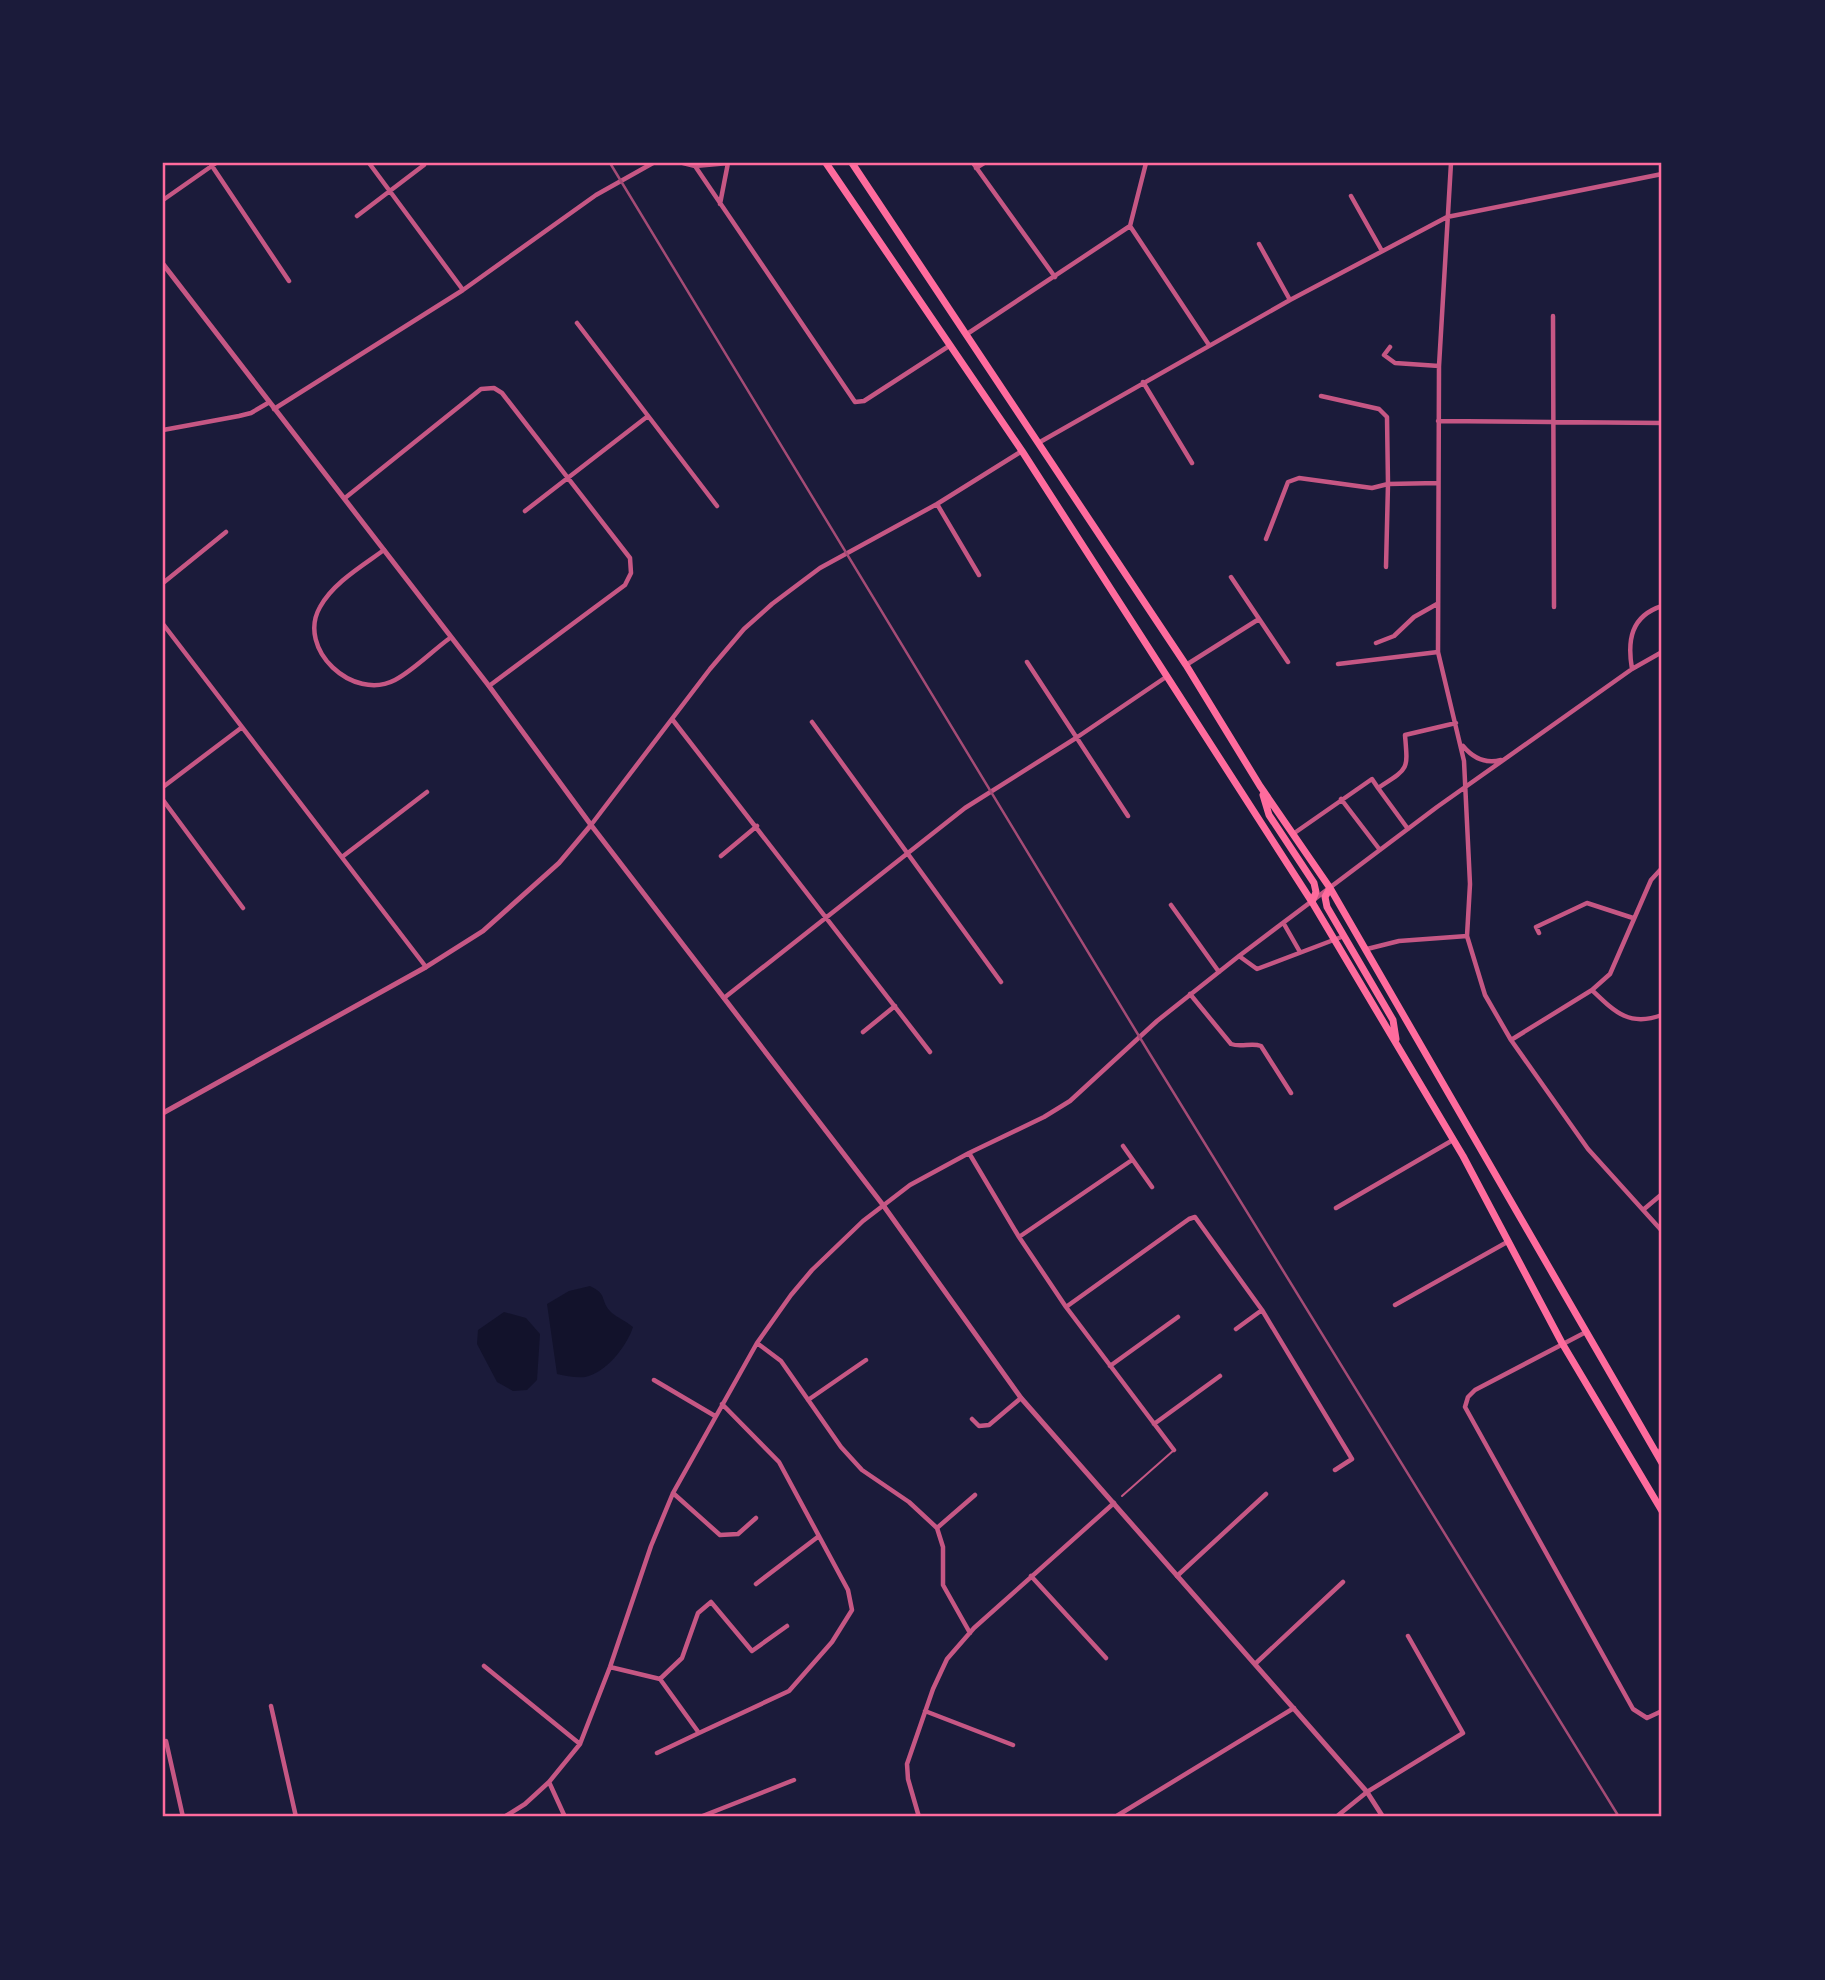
<svg xmlns="http://www.w3.org/2000/svg" width="1825" height="1980" font-family="'Sofia Sans Condensed',sans-serif">
  <style>
    .water { fill: #12122b }
    .lines { fill: none; stroke-linecap: round; stroke-linejoin: round }
    .service { stroke: #c65784; stroke-width: 2 }
    .minor { stroke: #c65784; stroke-width: 4.5 }
    .tertiary { stroke: #c65784; stroke-width: 5 }
    .trunk { stroke: #ff6b9d; stroke-width: 7 }
    .rail { stroke: #a44b75; stroke-width: 2.5 }
    .neatline { fill: none; stroke: #ff6b9d; stroke-width: 2.5 }
  </style>
  <rect width="100%" height="100%" fill="#1b1b3a"/>
  <path class="water" d="M590 1286C609 1295 599 1301 612 1313 618 1318 626 1321 633 1327 627 1346 606 1373 585 1377 576 1378 566 1376 557 1374L547 1304 569 1291Z
    M504 1312 526 1318 540 1334 537 1380 527 1390 513 1391 497 1382 477 1344 478 1330Z"/>
  <g class="lines">
    <path class="service" d="M1122 1496 1174 1450"/>
    <path class="minor" d="M210 163 289 281
      M369 163 463 290
      M683 163 695 166 729 163
      M973 163 1055 277
      M1451 163 1439 366 1438 652 1464 761 1470 884 1467 936 1485 995 1511 1040 1588 1149 1662 1231
      M695 166 855 402 864 401 949 346
      M976 168 984 163
      M1351 196 1382 251
      M163 200 216 163
      M720 204 728 163
      M357 216 424 165
      M1130 226 1209 345
      M1259 244 1290 300
      M1553 316 1554 607
      M577 323 717 506
      M967 334 1130 226 1146 163
      M1390 347 1384 355 1395 363 1439 366
      M1143 382 1192 463
      M1321 396 1379 409 1387 417 1388 484 1386 567
      M274 409 463 290 596 195 653 163
      M1438 421 1662 423
      M163 430 239 416 251 413 268 403
      M1040 442 1290 300 1447 217 1662 174
      M345 498 481 389 494 388 502 393 630 558 631 573 625 585 489 686
      M937 504 979 575
      M525 511 648 416
      M1266 539 1288 482 1299 478 1372 488 1388 484 1438 483
      M384 550C362 566 333 583 320 607 296 649 353 702 395 680 414 670 432 651 450 638
      M1231 577 1288 662
      M163 583 226 532
      M163 624 426 967
      M1376 643 1394 636 1414 617 1437 604
      M1027 662 1128 816
      M1338 664 1438 652
      M1186 665 1259 619
      M1632 669C1627 640 1631 616 1662 606
      M672 719 930 1052
      M812 722 1001 982
      M1463 746C1473 758 1486 764 1501 760
      M163 787 241 728
      M1341 799 1380 850
      M163 800 243 908
      M591 825 710 669 744 629 772 604 820 568 937 504 1022 451
      M1408 829 1378 788C1409 768 1408 771 1405 735L1456 723
      M1293 834 1372 779 1378 788
      M721 856 757 826
      M342 857 427 792
      M1171 905 1219 972
      M1284 924 1300 952
      M1539 933 1536 927 1587 903 1633 918
      M1367 949 1399 941 1467 936
      M1239 956 1257 969 1344 936
      M1592 990C1615 1012 1629 1027 1662 1015
      M1190 994 1231 1044C1242 1048 1251 1042 1261 1046L1291 1093
      M724 998 965 808 1076 738 1166 677
      M863 1032 895 1006
      M1511 1040 1592 990 1610 974 1651 880 1662 868
      M1123 1146 1152 1187
      M969 1153 1019 1237 1066 1307 1174 1450
      M1336 1208 1453 1140
      M1643 1210 1662 1194
      M1019 1237 1132 1160
      M1395 1305 1509 1241
      M1066 1307 1189 1219 1195 1217 1262 1310 1352 1459 1335 1470
      M1236 1329 1262 1310
      M1586 1332 1475 1390 1468 1397 1465 1407 1633 1709 1647 1718 1662 1711
      M757 1343 781 1361 841 1447 862 1470 909 1502 937 1528 943 1547V1585L970 1633
      M1110 1366 1178 1317
      M654 1380 715 1416
      M808 1400 866 1360
      M972 1419 979 1426 989 1425 1021 1398
      M1154 1424 1220 1376
      M1656 1453 1662 1449
      M673 1493 720 1535 738 1534 756 1518
      M937 1528 975 1495
      M1031 1576 1106 1658
      M1177 1576 1266 1494
      M756 1584 819 1536
      M1255 1664 1343 1582
      M484 1666 580 1744
      M610 1667 660 1679 699 1733 789 1691 832 1642 852 1610 848 1590 779 1462 722 1404
      M660 1679 682 1658 698 1613 711 1602 752 1651 787 1626
      M271 1706 296 1817
      M925 1711 1013 1745
      M166 1741 183 1817
      M657 1753 699 1733
      M549 1782 565 1817
      M504 1817 525 1804 549 1782 580 1744 610 1667 651 1546 673 1493 757 1343 791 1295 812 1270 863 1221 910 1185 969 1153 1044 1117 1070 1101 1157 1021 1239 956 1437 807 1632 669 1662 652
      M700 1817 794 1780
      M919 1817 908 1779 907 1764 933 1689 947 1659 974 1628 1114 1503
      M1115 1817 1294 1708
      M1336 1817 1367 1792 1463 1733 1408 1636"/>
    <path class="tertiary" d="M163 264 489 686 591 825 883 1205 1021 1398 1367 1792 1383 1817
      M163 1113 426 967 483 931 559 863 591 825"/>
    <path class="trunk" d="M826 163 1022 451 1312 902 1463 1156 1562 1343 1662 1511
      M852 163 1186 665 1260 786 1330 888 1662 1463
      M1263 795 1269 815 1314 883 1316 892 1312 902
      M1330 888 1325 897 1327 907 1393 1020 1396 1039"/>
    <path class="rail" d="M610 163 1148 1051 1619 1817"/>
  </g>
  <rect width="1825" height="1980" fill="none" stroke="#1b1b3a" stroke-width="329"/>
  <rect x="164" y="164" width="1496" height="1651" class="neatline"/>
</svg>
